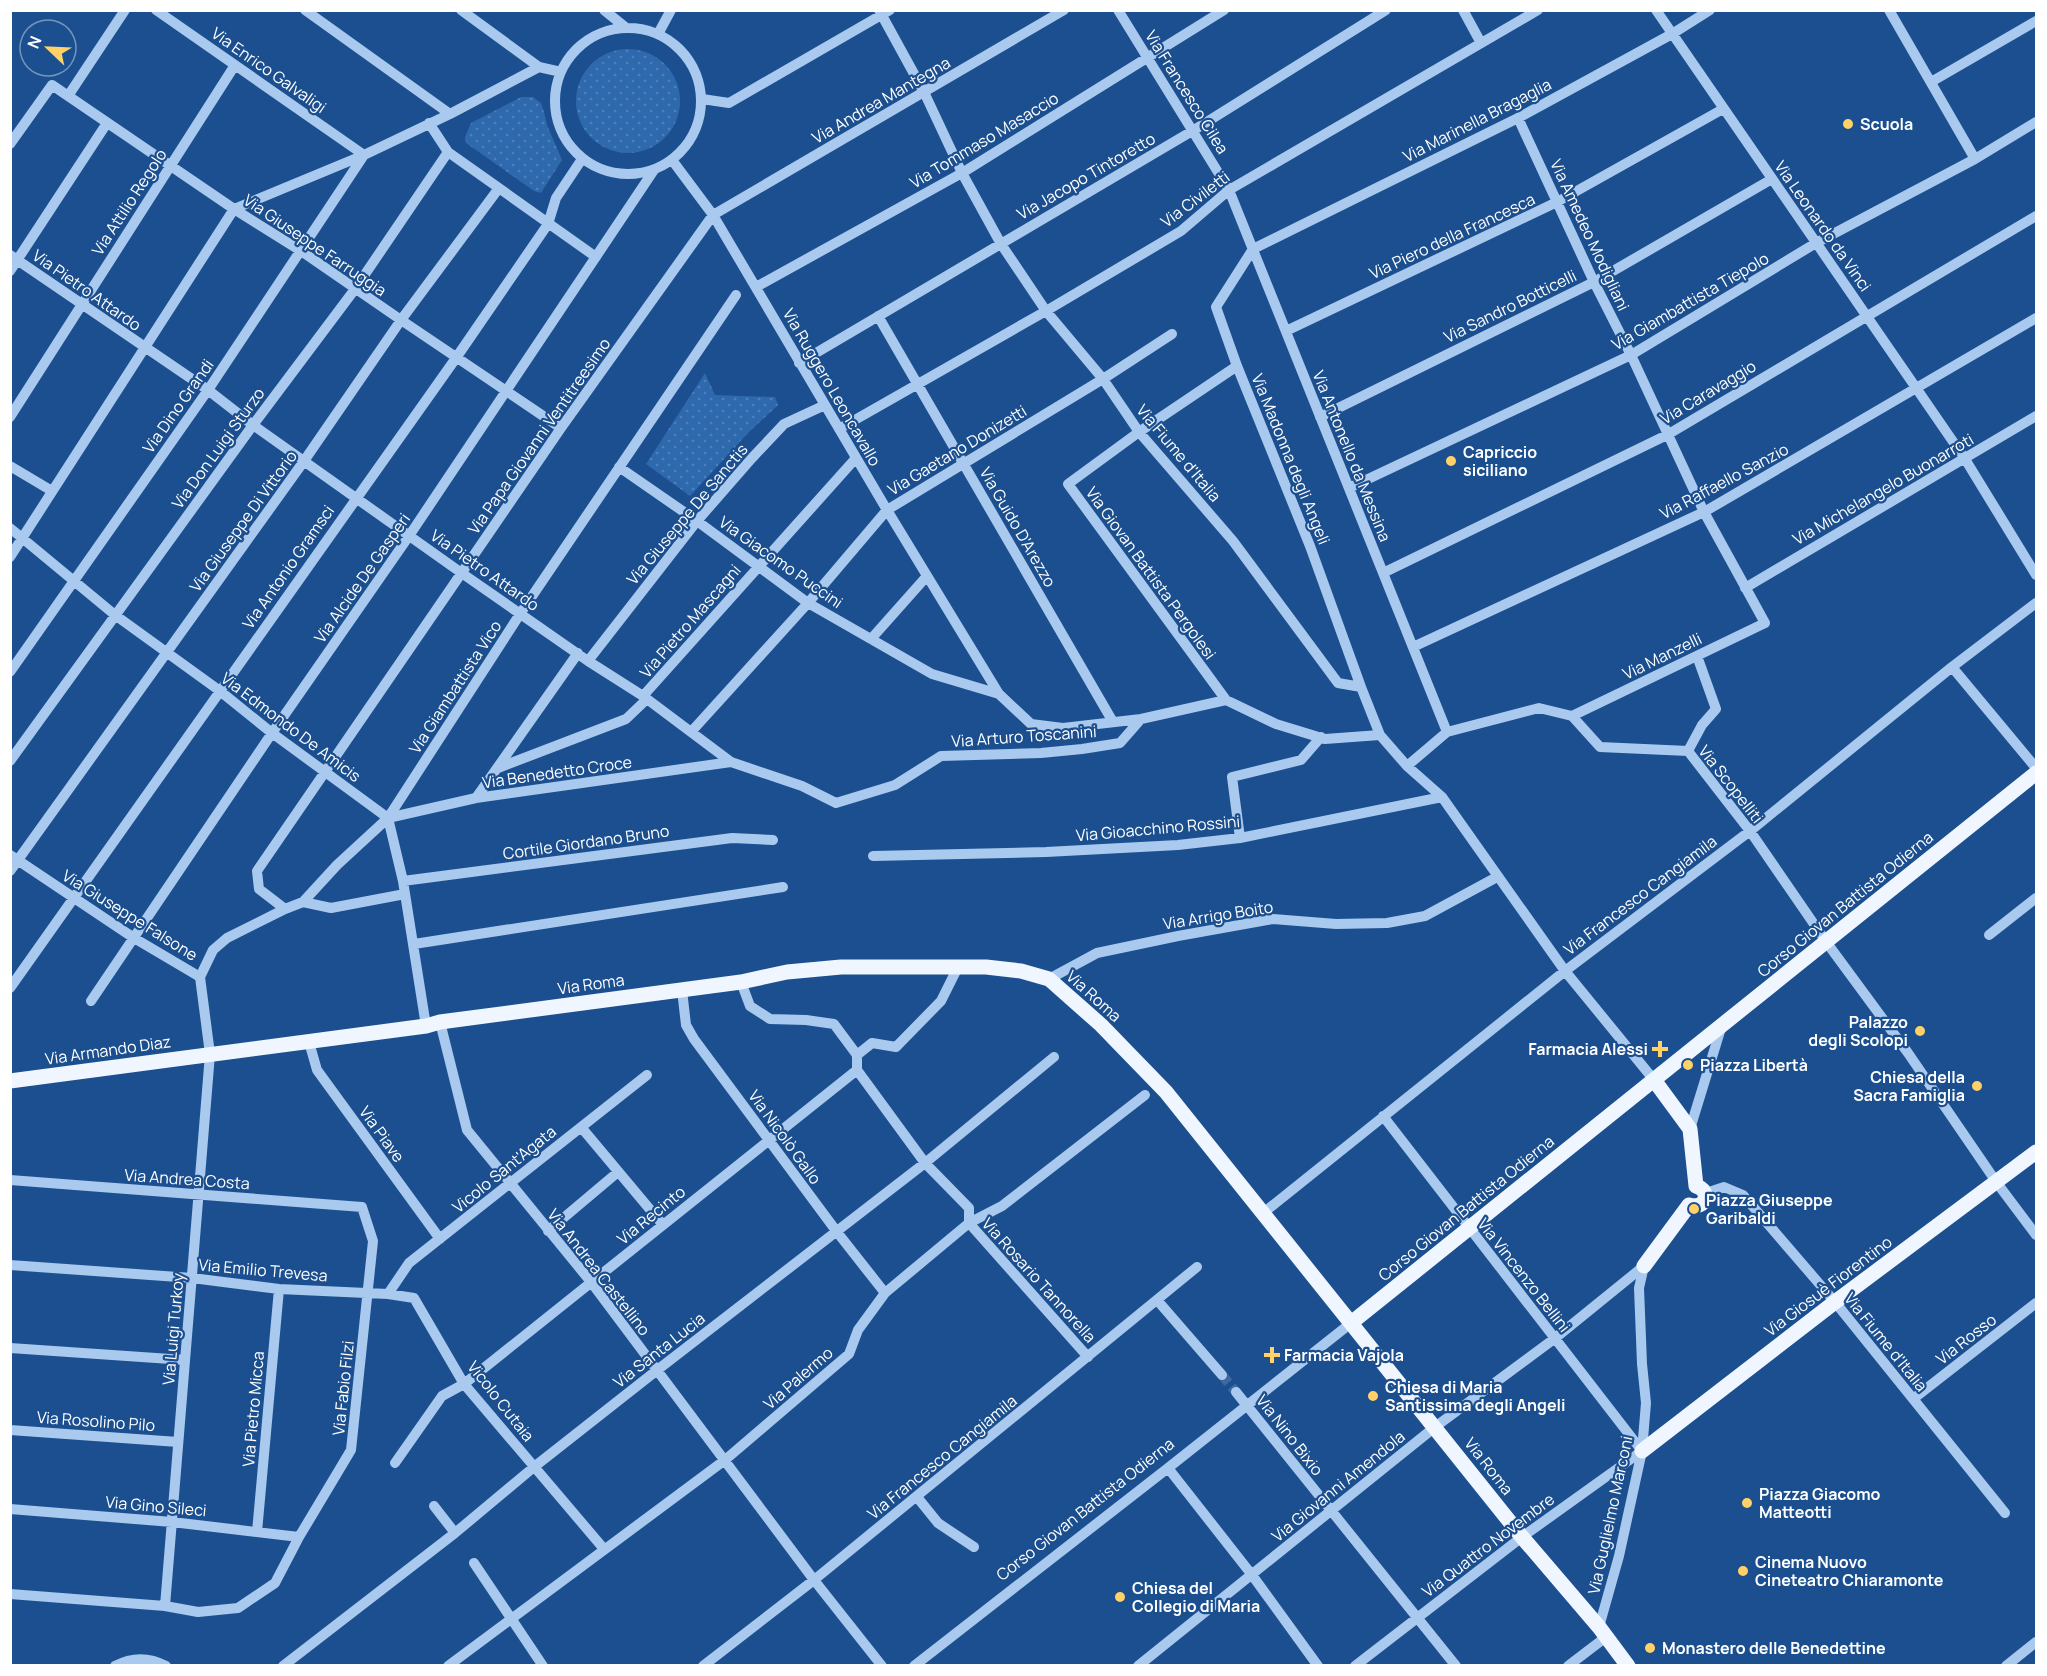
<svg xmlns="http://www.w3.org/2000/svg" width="2047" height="1676" font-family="Manrope,sans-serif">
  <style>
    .park { fill: url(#park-dots) }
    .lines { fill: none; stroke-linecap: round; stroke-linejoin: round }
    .minor-tunnel { stroke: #3d69a0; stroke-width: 10; stroke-dasharray: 10 5; stroke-linecap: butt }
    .minor { stroke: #a9c9ee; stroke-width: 10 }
    .major { stroke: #f0f6ff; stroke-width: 15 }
    .poi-dot { fill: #ffd166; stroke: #1b4f8f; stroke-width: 2 }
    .labels { text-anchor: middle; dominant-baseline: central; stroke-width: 4.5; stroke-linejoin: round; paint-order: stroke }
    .street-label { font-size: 16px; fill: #fff; stroke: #1b4f8f }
    .poi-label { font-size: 16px; font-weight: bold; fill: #fff; stroke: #1b4f8f; text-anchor: start }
  </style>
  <defs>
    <pattern id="park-dots" width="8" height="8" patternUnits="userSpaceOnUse" patternTransform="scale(1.5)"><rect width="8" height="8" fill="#2e69ad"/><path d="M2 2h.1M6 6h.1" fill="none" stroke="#4d80b9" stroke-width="1.8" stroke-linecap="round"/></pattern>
  </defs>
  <rect width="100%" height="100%" fill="#1b4f8f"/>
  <path class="park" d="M576 101a52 52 0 1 1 104 0a52 52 0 1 1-104 0Z
    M521 97H533L541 103 544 112 547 125 562 160 541 193 534 191 466 143 465 137 471 123Z
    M705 373 715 395 775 397 778 405 748 433 690 496 646 464Z"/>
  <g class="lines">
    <path class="minor-tunnel" d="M1222 1375 1236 1392"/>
    <path class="minor" d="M305 10 450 114
      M461 10 539 67
      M604 10 625 27
      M879 10 924 92 962 173 1001 244 1046 311 1103 379 1139 432 1233 541 1338 683 1361 687 1380 735 1407 766 1442 797 1565 971 1654 1080
      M1118 10 1229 190 1447 732
      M1463 10 1481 43
      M1656 10 1965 459 2036 575
      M1889 10 1975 159
      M555 101a73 73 0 1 1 146 0a73 73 0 1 1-146 0Z
      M658 34 671 10
      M1931 82 2036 21
      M68 96 125 10
      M702 99 729 103 890 10
      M1518 118 1594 282 1631 355 1704 512 1765 623 1572 716
      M429 123 448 152 596 257
      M10 144 52 85 234 209 301 251 401 320 561 428
      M672 160 713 215 887 510 999 694 1031 724 1063 728 1141 719 1226 700 1276 724 1325 739 1380 735
      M10 255 208 390 253 425 463 574 588 661 643 696 731 762 802 786 836 803 895 785 941 756 1041 753 1082 749 1120 743 1141 719
      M10 271 107 123
      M756 287 962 173 1224 10
      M878 316 1113 722
      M1286 331 1557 202 1723 109
      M799 363 1194 130 1386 10
      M10 417 235 65
      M1320 417 1594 282 1772 179
      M839 429 1046 311 1181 231 1229 190 1538 10
      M10 466 52 491
      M619 467 697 521 808 603 932 674 999 694
      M1349 488 1631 355 1816 243 1975 159 2036 122
      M10 528 115 615 220 691 272 733 388 818 403 881 426 1026
      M10 557 234 209 364 155 450 114 539 67 561 72
      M1383 573 1667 435 2036 216
      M1745 588 2036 416
      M871 639 927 576
      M1413 647 1704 512 2036 318
      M588 661 697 521 752 458 784 424 825 405
      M1952 667 2036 768
      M10 672 208 390 364 155 156 10
      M1361 687 1310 546 1237 366 1216 307 1253 249 1518 118 1672 34 1710 10
      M643 696 856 458
      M1226 700 1068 484 1139 432 1237 366
      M691 732 808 603 887 510 1103 379 1172 334
      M1688 751 1702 725 1716 709 1697 656
      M10 761 253 425 355 289 448 152
      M1407 766 1447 732 1539 708 1572 716 1600 747 1688 751 1750 831 1827 943 1908 1053 1997 1183 2036 1235
      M498 768 626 719 647 699
      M476 798 578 653
      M388 818 476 798 731 762
      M1240 838 1232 777 1301 760 1321 737
      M10 855 134 938 200 977 210 1054 165 1606
      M873 856 1046 852 1178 845 1240 838 1442 797
      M10 871 304 461 401 320 499 188
      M403 881 732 838 773 840
      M303 902 337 865 388 818 520 614 736 295
      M285 909 259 889 257 871 561 428 713 215 1064 10
      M1989 935 2036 898
      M414 944 783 887
      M200 977 213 950 227 938 285 909 303 902 331 908 405 894
      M1049 979 1097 953 1178 936 1273 919 1336 924 1387 923 1425 916 1497 877
      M741 982 750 1006 770 1019 806 1020 834 1024 857 1055V1070L925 1163 969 1208V1223L1088 1357
      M10 988 456 358 548 224 556 198 582 159
      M682 990 686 1025 694 1039 837 1232 885 1293
      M91 1001 272 733 409 536 654 170
      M440 1022 467 1130 591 1282 814 1580 882 1666
      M309 1042 317 1070 440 1239
      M857 1055 872 1043 896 1047 941 1001 958 967
      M1383 1116 1642 1451
      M581 1127 663 1225
      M1690 1129 1721 1028
      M10 1180 362 1207 373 1241 351 1450 299 1537 275 1583 238 1608 198 1612 165 1606 10 1594
      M1706 1193 1724 1187 1743 1195 1835 1302 2005 1513
      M1262 1214 1565 971 1750 831 1952 667 2036 603
      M548 1231 618 1172
      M10 1265 192 1278 279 1289 388 1294 414 1298 464 1384 604 1549
      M388 1294 409 1263 647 1075
      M1157 1300 1222 1375
      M10 1348 185 1360
      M1236 1392 1456 1666
      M1913 1399 2036 1303
      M10 1430 178 1442
      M395 1463 442 1396 464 1384 857 1070
      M1168 1468 1252 1575 1318 1666
      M917 1497 938 1523 974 1547
      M434 1506 455 1533
      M10 1509 172 1522 299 1537
      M257 1532 279 1289
      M474 1563 543 1666
      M1599 1627 1619 1556 1642 1451 1646 1403 1642 1364 1639 1288 1644 1266
      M115 1666C132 1657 149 1657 166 1666
      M283 1666 455 1533 534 1467 656 1371 925 1163 1054 1057
      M448 1666 725 1460 849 1354 858 1330 885 1293 969 1223 1002 1206 1145 1095
      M703 1666 814 1580 1197 1267
      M914 1666 1168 1468 1351 1323
      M1138 1666 1435 1427 1554 1339 1644 1266
      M1355 1666 1522 1537 1642 1451
      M1568 1666 1606 1637
      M2006 1666 2036 1642"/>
    <path class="major" d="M1654 1080 1690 1129 1696 1186
      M10 1081 426 1026 440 1022 741 982 787 972 841 967H986L1021 971 1049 979 1101 1025 1166 1092 1522 1537 1599 1627 1628 1666
      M1689 1205C1706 1210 1712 1191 1696 1186
      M1644 1266 1689 1205
      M1351 1323 2036 773
      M1642 1451 1835 1302 2036 1152"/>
  </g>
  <g class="poi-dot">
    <circle cx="1848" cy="124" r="6"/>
    <circle cx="1451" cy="461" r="6"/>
    <circle cx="1920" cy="1031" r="6"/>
    <path d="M1657 1040h6v6h6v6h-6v6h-6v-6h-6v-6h6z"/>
    <circle cx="1688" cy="1065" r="6"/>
    <circle cx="1977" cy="1086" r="6"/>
    <circle cx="1694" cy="1209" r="6"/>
    <path d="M1269 1346h6v6h6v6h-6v6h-6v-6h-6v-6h6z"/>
    <circle cx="1373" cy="1396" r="6"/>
    <circle cx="1747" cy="1503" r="6"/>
    <circle cx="1743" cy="1571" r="6"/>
    <circle cx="1120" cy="1597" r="6"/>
    <circle cx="1650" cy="1648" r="6"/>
  </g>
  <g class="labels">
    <g class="street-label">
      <text transform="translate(269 70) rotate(35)">Via Enrico Galvaligi</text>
      <text transform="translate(1187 92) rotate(58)">Via Francesco Cilea</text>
      <text transform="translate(881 100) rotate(-30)">Via Andrea Mantegna</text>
      <text transform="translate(1477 120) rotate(-27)">Via Marinella Bragaglia</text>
      <text transform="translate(984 140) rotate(-31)">Via Tommaso Masaccio</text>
      <text transform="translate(1086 176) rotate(-30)">Via Jacopo Tintoretto</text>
      <text transform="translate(1195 199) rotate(-37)">Via Civiletti</text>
      <text transform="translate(129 202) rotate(-57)">Via Attilio Regolo</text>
      <text transform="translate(1823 226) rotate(55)">Via Leonardo da Vinci</text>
      <text transform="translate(1590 235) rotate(65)">Via Amedeo Modigliani</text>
      <text transform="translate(1452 236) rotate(-25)">Via Piero della Francesca</text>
      <text transform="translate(315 245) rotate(34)">Via Giuseppe Farruggia</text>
      <text transform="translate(87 290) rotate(35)">Via Pietro Attardo</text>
      <text transform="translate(1690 301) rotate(-30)">Via Giambattista Tiepolo</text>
      <text transform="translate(1510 306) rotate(-26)">Via Sandro Botticelli</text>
      <text transform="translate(832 387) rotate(60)">Via Ruggero Leoncavallo</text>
      <text transform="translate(1708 392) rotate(-31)">Via Caravaggio</text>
      <text transform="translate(178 406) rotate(-55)">Via Dino Grandi</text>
      <text transform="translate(539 436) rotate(-55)">Via Papa Giovanni Ventitreesimo</text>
      <text transform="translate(218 448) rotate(-54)">Via Don Luigi Sturzo</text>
      <text transform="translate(957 450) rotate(-31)">Via Gaetano Donizetti</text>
      <text transform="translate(1179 453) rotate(50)">Via Fiume d'Italia</text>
      <text transform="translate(1352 456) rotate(68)">Via Antonello da Messina</text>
      <text transform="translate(1291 459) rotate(68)">Via Madonna degli Angeli</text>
      <text transform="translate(1724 481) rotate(-28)">Via Raffaello Sanzio</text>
      <text transform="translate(1883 489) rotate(-30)">Via Michelangelo Buonarroti</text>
      <text transform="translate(687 514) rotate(-50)">Via Giuseppe De Sanctis</text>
      <text transform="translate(243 521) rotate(-54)">Via Giuseppe Di Vittorio</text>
      <text transform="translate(1018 527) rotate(60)">Via Guido D'Arezzo</text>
      <text transform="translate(781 562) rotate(35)">Via Giacomo Puccini</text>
      <text transform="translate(288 567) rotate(-55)">Via Antonio Gramsci</text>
      <text transform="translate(485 570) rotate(35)">Via Pietro Attardo</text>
      <text transform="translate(1151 573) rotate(54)">Via Giovan Battista Pergolesi</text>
      <text transform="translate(362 578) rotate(-55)">Via Alcide De Gasperi</text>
      <text transform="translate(690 621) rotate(-49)">Via Pietro Mascagni</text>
      <text transform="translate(1662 656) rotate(-26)">Via Manzelli</text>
      <text transform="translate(455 687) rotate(-57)">Via Giambattista Vico</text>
      <text transform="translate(291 727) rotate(37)">Via Edmondo De Amicis</text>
      <text transform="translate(1024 736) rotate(-4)">Via Arturo Toscanini</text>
      <text transform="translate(557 772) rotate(-8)">Via Benedetto Croce</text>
      <text transform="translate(1731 784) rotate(52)">Via Scopelliti</text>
      <text transform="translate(1158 828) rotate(-5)">Via Gioacchino Rossini</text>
      <text transform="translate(586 842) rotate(-8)">Cortile Giordano Bruno</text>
      <text transform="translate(1640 895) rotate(-37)">Via Francesco Cangiamila</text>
      <text transform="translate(1845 904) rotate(-39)">Corso Giovan Battista Odierna</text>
      <text transform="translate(130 915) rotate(32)">Via Giuseppe Falsone</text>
      <text transform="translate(1218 915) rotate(-9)">Via Arrigo Boito</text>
      <text transform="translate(591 984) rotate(-8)">Via Roma</text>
      <text transform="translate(1094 996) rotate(42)">Via Roma</text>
      <text transform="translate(108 1050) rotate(-8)">Via Armando Diaz</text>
      <text transform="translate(382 1134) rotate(54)">Via Piave</text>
      <text transform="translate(785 1137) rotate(54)">Via Nicolò Gallo</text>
      <text transform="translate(504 1169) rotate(-39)">Vicolo Sant'Agata</text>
      <text transform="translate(187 1179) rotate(4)">Via Andrea Costa</text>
      <text transform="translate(1466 1208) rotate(-39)">Corso Giovan Battista Odierna</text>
      <text transform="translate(651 1215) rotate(-39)">Via Recinto</text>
      <text transform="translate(263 1270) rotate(5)">Via Emilio Trevesa</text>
      <text transform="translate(599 1272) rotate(52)">Via Andrea Castellino</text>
      <text transform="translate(1524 1275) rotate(52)">Via Vincenzo Bellini</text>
      <text transform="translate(1039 1280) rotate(48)">Via Rosario Tannorella</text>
      <text transform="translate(1828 1286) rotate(-37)">Via Giosuè Fiorentino</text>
      <text transform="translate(173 1329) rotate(-85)">Via Luigi Turkoy</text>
      <text transform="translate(1966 1339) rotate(-38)">Via Rosso</text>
      <text transform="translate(1886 1342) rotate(51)">Via Fiume d'Italia</text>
      <text transform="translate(659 1350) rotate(-38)">Via Santa Lucia</text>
      <text transform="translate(798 1378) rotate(-41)">Via Palermo</text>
      <text transform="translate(343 1388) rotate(-84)">Via Fabio Filzi</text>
      <text transform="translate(501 1401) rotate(52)">Vicolo Cutaia</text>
      <text transform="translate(253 1409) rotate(-85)">Via Pietro Micca</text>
      <text transform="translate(96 1421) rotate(4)">Via Rosolino Pilo</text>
      <text transform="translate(1290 1435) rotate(52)">Via Nino Bixio</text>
      <text transform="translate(942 1457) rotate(-39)">Via Francesco Cangiamila</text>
      <text transform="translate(1489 1466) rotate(52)">Via Roma</text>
      <text transform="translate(1338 1486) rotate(-39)">Via Giovanni Amendola</text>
      <text transform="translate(156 1506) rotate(5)">Via Gino Sileci</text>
      <text transform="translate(1085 1509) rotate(-38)">Corso Giovan Battista Odierna</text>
      <text transform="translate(1610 1515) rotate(-78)">Via Guglielmo Marconi</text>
      <text transform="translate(1488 1545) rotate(-37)">Via Quattro Novembre</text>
    </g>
    <g class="poi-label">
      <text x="1860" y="124">Scuola</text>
      <text x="1463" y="452">Capriccio<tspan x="1463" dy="18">siciliano</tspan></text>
      <text x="1908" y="1022" text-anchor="end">Palazzo<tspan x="1908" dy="18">degli Scolopi</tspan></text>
      <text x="1648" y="1049" text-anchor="end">Farmacia Alessi</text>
      <text x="1700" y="1065">Piazza Libertà</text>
      <text x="1965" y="1077" text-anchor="end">Chiesa della<tspan x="1965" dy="18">Sacra Famiglia</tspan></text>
      <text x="1706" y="1200">Piazza Giuseppe<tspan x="1706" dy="18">Garibaldi</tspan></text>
      <text x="1284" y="1355">Farmacia Vajola</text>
      <text x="1385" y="1387">Chiesa di Maria<tspan x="1385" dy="18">Santissima degli Angeli</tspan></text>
      <text x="1759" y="1494">Piazza Giacomo<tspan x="1759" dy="18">Matteotti</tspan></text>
      <text x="1755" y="1562">Cinema Nuovo<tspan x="1755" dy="18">Cineteatro Chiaramonte</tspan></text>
      <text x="1132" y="1588">Chiesa del<tspan x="1132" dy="18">Collegio di Maria</tspan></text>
      <text x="1662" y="1648">Monastero delle Benedettine</text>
    </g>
  </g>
  <rect width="2047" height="1676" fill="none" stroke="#ffffff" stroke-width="24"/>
  <g transform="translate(48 48) rotate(293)"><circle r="28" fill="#1b4f8f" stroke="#7695bc" stroke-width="1.5"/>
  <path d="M0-4.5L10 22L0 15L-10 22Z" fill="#ffd166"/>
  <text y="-9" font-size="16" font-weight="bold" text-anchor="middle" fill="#ffffff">N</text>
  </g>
</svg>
